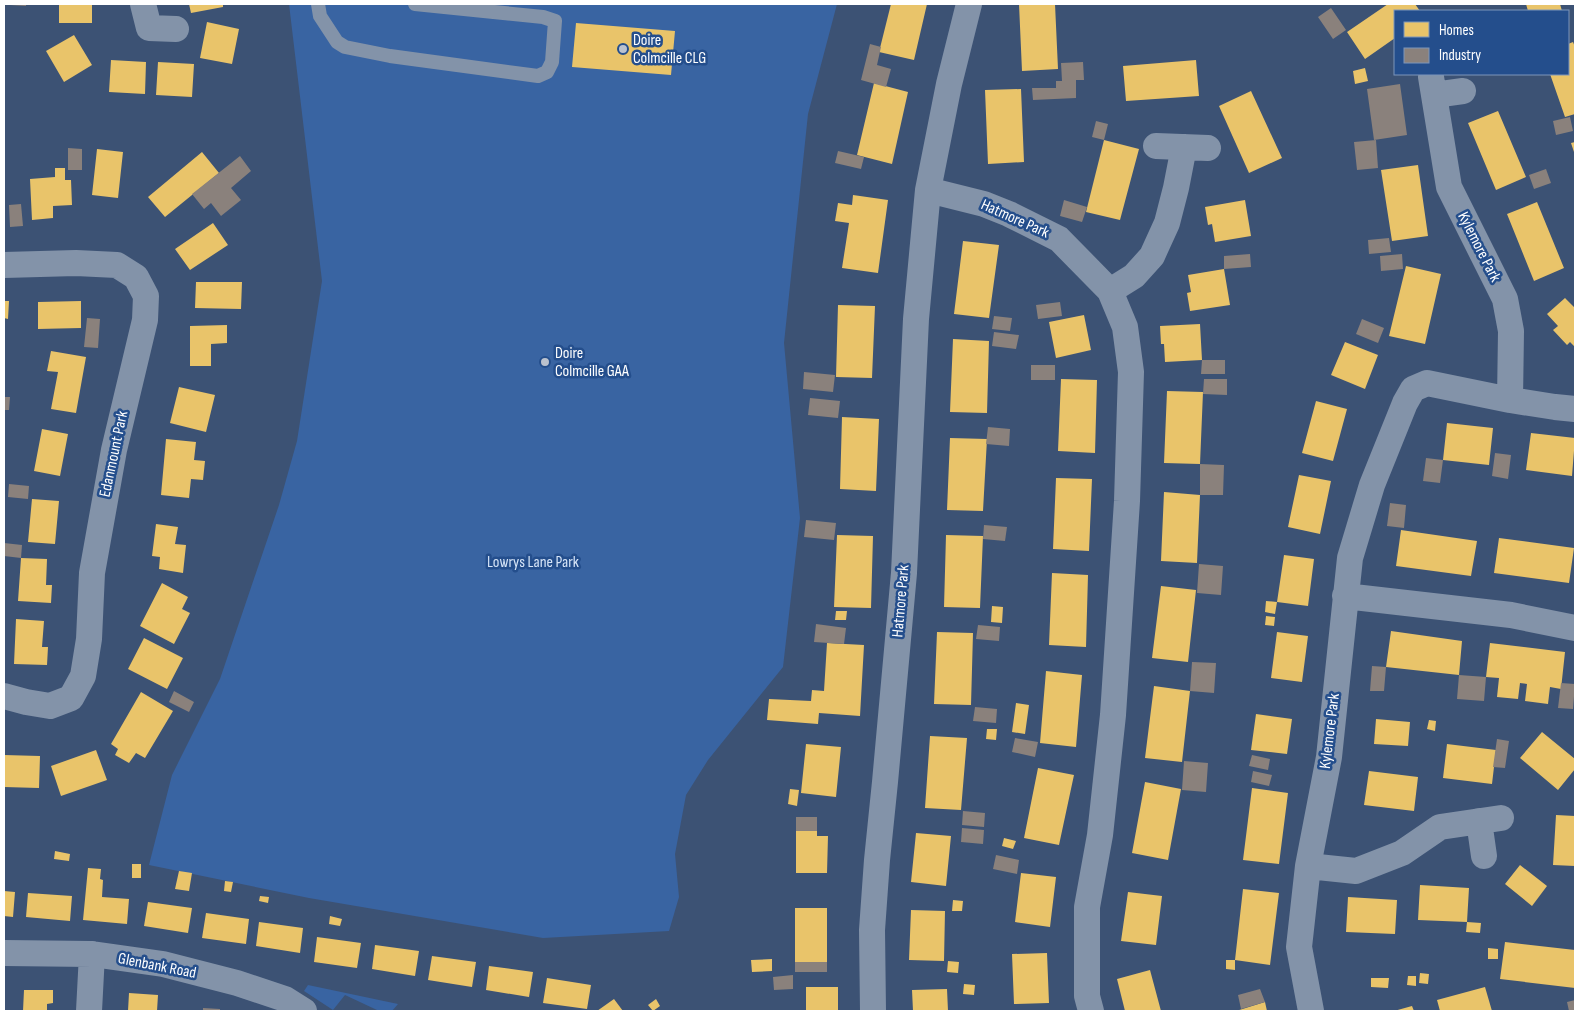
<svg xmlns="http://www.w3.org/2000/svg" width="1579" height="1015" font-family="'Sofia Sans Condensed',sans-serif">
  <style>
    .green { fill: #3964a2 }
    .homes { fill: #e9c46a }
    .industry { fill: #8a817c }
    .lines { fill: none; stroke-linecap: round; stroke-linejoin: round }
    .lane { stroke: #8393a9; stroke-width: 14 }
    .street { stroke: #8393a9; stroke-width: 26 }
    .poi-dot { fill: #bbc2ce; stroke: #244e8c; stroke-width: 2 }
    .labels { text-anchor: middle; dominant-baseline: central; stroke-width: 5; stroke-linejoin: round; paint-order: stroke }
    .poi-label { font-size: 16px; fill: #fff; stroke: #244e8c; text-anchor: start }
    .street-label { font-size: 16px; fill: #fff; stroke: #244e8c }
    .park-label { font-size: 16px; fill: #d7e5f8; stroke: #244e8c }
  </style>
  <rect width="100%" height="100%" fill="#3c5274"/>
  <path class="green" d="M289 4H837L808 114 784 343 800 518 783 667 708 760 686 795 675 854 679 897 669 931 543 938 309 898 149 865 172 775 220 679 279 505 297 441 322 281Z
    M308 985 398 1004 392 1011H376L377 1010 345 995 333 1010 304 991Z"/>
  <path class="homes" d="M59 4H92V23H59Z
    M189 4H223V7L191 13Z
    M891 4H927L914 60 879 52Z
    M1019 4H1055L1058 69 1022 71Z
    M1388 4H1415L1420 11H1395V38L1365 59 1347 32Z
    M1526 4H1560L1562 11H1528Z
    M207 22 239 29 232 64 200 58Z
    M576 23 675 31 671 75 572 67Z
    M74 35 92 65 64 82 46 51Z
    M1573 42 1575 47V114L1565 117 1550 74H1568V44Z
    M111 60 146 62 145 94 109 92Z
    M1196 60 1199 96 1126 101 1123 66Z
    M158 62 194 64 192 97 156 95Z
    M1365 68 1368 81 1355 84 1353 71Z
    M874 83 908 92 892 164 857 155Z
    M1021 89 1024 162 988 164 985 90Z
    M1251 91 1282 158 1249 173 1219 106Z
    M1498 111 1526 177 1496 190 1468 123Z
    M1104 140 1139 149 1120 220 1086 212Z
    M1575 142V155L1571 143Z
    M97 149 123 152 118 198 92 195Z
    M202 152 219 173 165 217 148 197Z
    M1418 165 1428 236 1392 241 1381 170Z
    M55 168H65V180H71L72 205 53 206V218L32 220 30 179 55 177Z
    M853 195 888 200 878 273 842 268 849 223 835 221 838 203 852 205Z
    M1245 200 1251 236 1215 242 1212 224 1208 225 1205 207Z
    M1537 202 1564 268 1534 281 1507 214Z
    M213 223 228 245 190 270 175 249Z
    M963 241 999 245 989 318 954 314Z
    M1406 266 1441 274 1425 344 1389 336Z
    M1224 269 1230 305 1190 311 1187 293 1191 292 1188 275Z
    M196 282H242L241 309 195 308Z
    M1565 298 1575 308V347L1570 342 1567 345 1553 330 1558 326 1547 314Z
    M4 301H9L8 319 4 318Z
    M81 301V328L38 329V302Z
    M838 305 875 306 872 378 836 377Z
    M1084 315 1091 350 1056 358 1049 322Z
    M1200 324 1202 360 1165 362 1164 344H1161L1160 326Z
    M227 325V343L211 344V366H190V326Z
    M953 339 989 341 987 413 950 412Z
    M1345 342 1378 355 1365 389 1331 375Z
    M51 351 86 357 76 413 51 409 58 372 47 371Z
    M1061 379 1097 380 1095 453 1058 451Z
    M179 387 215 395 206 432 170 423Z
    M1167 391 1203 392 1200 464 1164 463Z
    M1316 401 1347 409 1333 461 1302 453Z
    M842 417 879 419 876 491 840 489Z
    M1447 423 1493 428 1489 465 1443 460Z
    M42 429 68 434 60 476 34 471Z
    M1531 433 1575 438 1572 476 1526 470Z
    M950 438 987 439 983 511 947 510Z
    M166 439 196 442 194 460 205 461 203 480 191 479 189 498 161 495Z
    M1299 475 1331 481 1320 534 1288 527Z
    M1056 478 1092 479 1089 551 1053 549Z
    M1164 492 1200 495 1197 563 1161 561Z
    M32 499 59 501 55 544 28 542Z
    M156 524 178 527 175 544 186 545 183 573 159 569 160 557 152 556Z
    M1401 530 1477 541 1471 576 1396 566Z
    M837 535 873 536 871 608 834 607Z
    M946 535 983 536 980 608 944 607Z
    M1499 538 1574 548 1569 583 1494 573Z
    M1284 555 1314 559 1308 606 1277 602Z
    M21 558 47 559 46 585H52L51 603 18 601Z
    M1052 573 1088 575 1086 647 1049 645Z
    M162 583 188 597 182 609 190 613 174 644 140 626Z
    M1161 586 1196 590 1188 662 1152 658Z
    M1266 601 1277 602 1275 614 1265 612Z
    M992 606 1003 607 1002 623 991 622Z
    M836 611H847L846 620H835Z
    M1266 616 1275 617 1274 626 1265 625Z
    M16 619 44 621 42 647H48L47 665 14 664Z
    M1391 631 1462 641 1459 675 1386 667Z
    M937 632 973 633 971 705 934 704Z
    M1277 632 1308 636 1302 682 1271 678Z
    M144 638 183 658 167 689 128 669Z
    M827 643 864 645 860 716 819 713 818 724 767 720 769 699 811 701 812 690 824 691Z
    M1490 643 1565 652 1561 689 1550 687 1548 704 1525 701 1527 684 1520 683 1518 699 1497 697 1499 678 1486 677Z
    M1046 671 1082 675 1076 747 1040 743Z
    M1154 686 1190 691 1182 762 1145 758Z
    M141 692 173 711 145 758 136 753 129 763 115 755 118 749 111 744Z
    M1016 703 1029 705 1025 734 1012 732Z
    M1256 714 1292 719 1287 754 1251 750Z
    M1376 719 1410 722 1408 746 1374 744Z
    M1429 720 1436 721 1435 731 1427 729Z
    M987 729H997L996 740 986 739Z
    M1542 732 1575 759V769L1558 790 1520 758Z
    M930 736 967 738 961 810 925 808Z
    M806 744 841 747 836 797 801 793Z
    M1447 744 1496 750 1492 784 1443 778Z
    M96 750 107 780 61 796 51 766Z
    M4 755 40 756 39 788 4 787Z
    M1038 768 1074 775 1059 845 1024 838Z
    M1369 771 1418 777 1414 811 1364 805Z
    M1145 782 1181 789 1168 860 1132 853Z
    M1252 788 1288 793 1279 864 1243 860Z
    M790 789 799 790 797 806 788 804Z
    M1556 815 1575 816V866L1553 865Z
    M796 831H817V836H828L827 873H796Z
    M916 833 951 836 946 886 911 882Z
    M1004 838 1016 841 1013 849 1002 846Z
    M55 851 70 854 69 861 54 859Z
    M132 864H141V878H132Z
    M1520 865 1547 886 1532 906 1505 884Z
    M88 868 101 869 100 879 103 880 102 897 129 899 127 924 83 920Z
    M179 871 192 873 189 891 175 889Z
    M1021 873 1056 877 1050 927 1015 922Z
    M225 881 233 882 231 892 224 891Z
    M1420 885 1469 888 1467 922 1418 920Z
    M1243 889 1279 893 1270 965 1235 960V970L1226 969V960H1235Z
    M4 891 15 892 13 917 4 916Z
    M1128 892 1162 896 1156 945 1121 941Z
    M28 893 72 896 70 921 26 917Z
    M260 896 269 897 268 903 259 901Z
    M1348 897 1397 900 1395 934 1346 932Z
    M953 900 963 901 962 911H952Z
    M148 902 192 908 188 933 144 926Z
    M795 908H827V962H795Z
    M911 910 945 911 944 961 909 960Z
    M206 913 249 919 246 944 202 938Z
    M330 916 342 919 340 926 329 924Z
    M259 922 303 928 300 953 256 946Z
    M1467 922 1481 923 1480 933 1466 932Z
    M317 937 361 943 357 968 314 962Z
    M1505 942 1575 950V988L1500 979Z
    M375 945 419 951 415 976 372 969Z
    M1488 948 1498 949V959H1488Z
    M1047 953 1049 1003 1014 1004 1012 954Z
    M432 956 476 962 472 987 428 980Z
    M772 959V971L752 972 751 960Z
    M948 961 959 962 958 973 947 972Z
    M489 966 533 972 529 997 486 990Z
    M1150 970 1161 1011H1125L1117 979Z
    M1420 973 1429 974 1428 984 1419 983Z
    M1408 976H1416V986L1407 985Z
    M547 978 591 985 587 1009 543 1003Z
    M1371 978H1389L1388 988 1371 987Z
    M964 984 975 985 974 995 963 994Z
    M806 987H838V1011H806Z
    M1485 987 1492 1011H1440L1437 1000Z
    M947 989 948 1011H913L912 990Z
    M24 990H53V1003L47 1004V1011H23Z
    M129 993 158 995 157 1011H128Z
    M614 999 623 1011H597Z
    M656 999 660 1006 653 1011 648 1005Z
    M1265 1002 1267 1011H1236Z
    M1412 1006 1414 1011H1394Z"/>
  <path class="industry" d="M10 4H26V6L10 5Z
    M1331 8 1346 30 1333 39 1318 17Z
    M870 44 881 47 877 65 891 69 886 87 861 80Z
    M1083 62 1084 80H1076V98L1033 100 1032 88H1056V81H1062L1061 63Z
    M1400 84 1407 135 1374 140 1367 89Z
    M1570 117 1573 131 1556 135 1553 121Z
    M1096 121 1108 124 1104 140 1092 137Z
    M1376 140 1378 168 1357 170 1354 142Z
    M68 148 82 149V170H68Z
    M838 151 864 157 861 169 835 163Z
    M240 156 251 171 231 188 241 200 221 216 211 203 204 209 192 194Z
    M1546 169 1551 183 1534 189 1529 175Z
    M1064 200 1087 207 1082 222 1060 216Z
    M21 204 23 226 10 227 9 205Z
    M1389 238 1391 252 1369 254 1368 240Z
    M1250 254 1251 267 1224 269V256Z
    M1402 254 1403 269 1381 271 1380 256Z
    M1060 302 1062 316 1038 319 1036 305Z
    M994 316 1012 318 1010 331 992 329Z
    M87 318 100 319 98 348 84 347Z
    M1362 319 1384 328 1378 343 1356 334Z
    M994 332 1019 335 1016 349 992 346Z
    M1202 360H1225V374H1201Z
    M1031 365H1055V380H1031Z
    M804 372 835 375 833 392 803 389Z
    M1204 379H1227V395L1203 394Z
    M4 397H10L9 410H4Z
    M810 398 840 401 838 418 808 415Z
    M988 427 1010 429 1009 446 986 444Z
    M1495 453 1511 455 1508 479 1492 476Z
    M1426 458 1443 460 1440 483 1423 481Z
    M1200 464 1224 465 1223 495H1200Z
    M9 484 29 486 28 499 8 497Z
    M1390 503 1406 505 1404 528 1387 526Z
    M806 520 836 523 834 540 804 537Z
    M984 525 1007 527 1005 541 983 539Z
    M4 543 22 545 21 558 4 556Z
    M1199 564 1223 566 1221 595 1197 593Z
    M816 624 846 628 844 644 814 642Z
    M978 625 1000 627 999 641 976 639Z
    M1192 662 1216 663 1214 693 1190 691Z
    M1372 666 1386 667 1384 691H1370Z
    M1459 675 1486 677 1484 701 1457 699Z
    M1561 683 1575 684 1573 709 1558 708Z
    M174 691 194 702 189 712 169 702Z
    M975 707 997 709 996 723 973 721Z
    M1015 738 1038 742 1035 757 1012 752Z
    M1497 739 1509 741 1505 768 1493 767Z
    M1252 755 1270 759 1268 770 1249 766Z
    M1184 761 1208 763 1206 792 1182 790Z
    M1253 771 1272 775 1269 786 1251 782Z
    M963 811 985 813 984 827 962 825Z
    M796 817H817V831H796Z
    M962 828 984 830 983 844 961 842Z
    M996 855 1019 860 1017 874 993 869Z
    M795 962H827V972H795Z
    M793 975V989L774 990 773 977Z
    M1260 989 1265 1002 1241 1009 1238 995Z
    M1575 1000V1011H1569L1567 1002Z
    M203 1008 220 1009V1011H203Z"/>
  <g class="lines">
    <path class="lane" d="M318 4 320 16 337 42 345 47 390 56 538 76 547 72 552 62 555 21 543 17 415 4"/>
    <path class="street" d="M143 4 149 28 176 29
      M1431 77 1449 187 1505 299 1511 331 1510 400
      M1434 95 1463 91
      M1156 146 1208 148
      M928 190 984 204 1009 214 1059 239 1110 291 1125 327 1131 372 1127 501 1113 715 1100 835 1087 907V996L1091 1011
      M4 265 76 263 117 265 136 277 146 296 145 320 114 450 92 573 89 639 83 676 71 698 50 706 26 702 4 696
      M1110 291 1134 276 1152 256 1167 223 1176 188 1184 147
      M1345 596 1511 615 1575 628
      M1479 821 1484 856
      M1308 866 1356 871 1402 853 1440 827 1501 818
      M4 953 92 954 163 964 237 983 285 999 304 1011
      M89 1011 92 954
      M873 1011 872 930 877 860 885 782 904 573 916 319 928 190 949 84 969 4
      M1311 1011 1299 947 1308 866 1329 757 1350 558 1372 485 1405 403 1413 389 1427 383 1510 400 1555 407 1575 409"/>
  </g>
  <g class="poi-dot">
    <circle cx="623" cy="49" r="5"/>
    <circle cx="545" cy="362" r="5"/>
  </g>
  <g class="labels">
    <g class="poi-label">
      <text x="633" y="40">Doire<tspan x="633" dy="18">Colmcille CLG</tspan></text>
      <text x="555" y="353">Doire<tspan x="555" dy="18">Colmcille GAA</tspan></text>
    </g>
    <g class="street-label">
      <text transform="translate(1015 219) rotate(24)">Hatmore Park</text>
      <text transform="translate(1479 247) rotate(63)">Kylemore Park</text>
      <text transform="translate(114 454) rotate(-78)">Edanmount Park</text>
      <text transform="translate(901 601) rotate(-85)">Hatmore Park</text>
      <text transform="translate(1330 731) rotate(-83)">Kylemore Park</text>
      <text transform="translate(157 966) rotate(11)">Glenbank Road</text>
    </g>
    <g class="park-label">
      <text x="533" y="562">Lowrys Lane Park</text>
    </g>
  </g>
  <rect width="1579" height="1015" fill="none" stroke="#ffffff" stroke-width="10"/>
  <rect x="1394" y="10" width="175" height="65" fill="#244e8c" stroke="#7c95ba"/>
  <rect x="1404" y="22" width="25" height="15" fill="#e9c46a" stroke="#7c95ba"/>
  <text x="1439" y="35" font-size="15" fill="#ffffff">Homes</text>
  <rect x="1404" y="48" width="25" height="15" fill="#8a817c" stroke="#7c95ba"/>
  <text x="1439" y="60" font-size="15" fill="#ffffff">Industry</text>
</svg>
